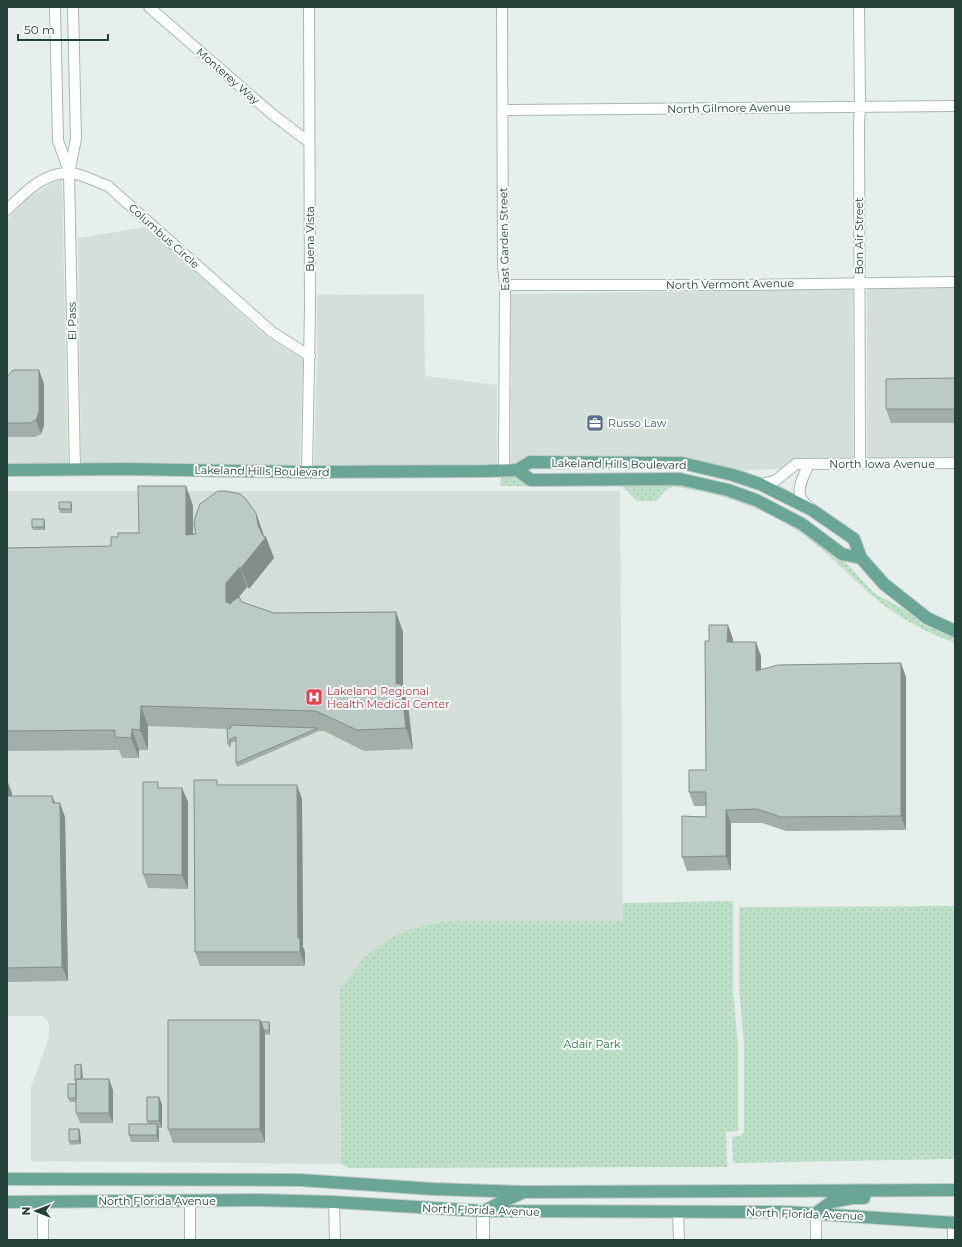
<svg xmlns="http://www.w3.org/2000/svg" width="962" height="1247" font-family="Montserrat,sans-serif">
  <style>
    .built { fill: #d4dfda }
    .park { fill: url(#park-dots) }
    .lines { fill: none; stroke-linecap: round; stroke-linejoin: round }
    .minor-casing { stroke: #a8b8b2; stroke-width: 12 }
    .tertiary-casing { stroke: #a8b8b2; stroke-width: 14 }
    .primary-casing { stroke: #c2cac8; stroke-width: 14 }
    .minor { stroke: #fff; stroke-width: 10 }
    .tertiary { stroke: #fff; stroke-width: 12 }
    .primary { stroke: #6aa596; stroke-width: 12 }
    .wall { fill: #a1aea9 }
    .shaded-wall { fill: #838d89 }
    .building { fill: #bbcac4; stroke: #838d89 }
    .labels { text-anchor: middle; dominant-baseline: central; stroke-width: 4; stroke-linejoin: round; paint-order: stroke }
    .street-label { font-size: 11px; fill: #24423a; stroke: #f7fbf9 }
    .service-label { font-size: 11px; fill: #4e5e75; stroke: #f7fbf9; text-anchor: start }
    .health-label { font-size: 11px; fill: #be3a42; stroke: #f7fbf9; text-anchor: start }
    .park-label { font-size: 11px; fill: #2d7a4b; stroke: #f7fbf9 }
  </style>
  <defs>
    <pattern id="park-dots" width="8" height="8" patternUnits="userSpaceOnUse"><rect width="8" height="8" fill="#bfe0c8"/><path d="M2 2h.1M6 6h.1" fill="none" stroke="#a4c1ad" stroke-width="1.8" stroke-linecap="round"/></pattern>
  </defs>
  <rect width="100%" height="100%" fill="#e6efeb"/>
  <path class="built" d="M62 180 68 463 7 464V219L30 197 49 185 55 181Z
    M145 227 267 337 303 359 300 466 81 463 78 238Z
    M955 288V457L867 458V289Z
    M853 289V458L808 459 793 468 715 472 681 464H511V387H512L511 371V294Z
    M424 294 425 376 497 385V464L314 466 317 358 319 354 317 353V295Z
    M7 491H620L623 921H459L440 922 419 927 339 990 341 1164 31 1161V1087L49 1037V1023L42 1016H7Z"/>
  <path class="park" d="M501 477H680L718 486 819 534 875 594 904 609 923 624 955 638V643C930 634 907 622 885 606 857 585 834 557 805 536 772 512 728 495 687 489 683 488 677 486 672 487 666 488 660 497 656 501H637L622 486H500Z
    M733 901V991L738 1045V1131L726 1132 727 1167 349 1168 341 1164 339 990 364 958 383 943 399 934 419 927 440 922 459 921H623V903Z
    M955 906V1159L733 1163 732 1137C738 1136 742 1137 744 1131V1045L739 991V907Z"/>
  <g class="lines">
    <defs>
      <path id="minor" d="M55 7 58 141 69 171
        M73 7 76 139 69 173 75 469
        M149 7 272 114 309 142
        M502 7 503 265 505 285 504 470
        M859 7 860 107 859 123 860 464
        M503 110 955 106
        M7 210C23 194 45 171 70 173 83 174 96 182 108 186L272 332 310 356
        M505 285H744L955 282
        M809 464C805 473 796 488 801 498 803 502 807 505 810 508
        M307 472 310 308 309 7
        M760 484 775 481 796 464 955 463
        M43 1201V1240
        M190 1201V1240
        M334 1202 335 1240
        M678 1212 679 1240
        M816 1213V1240
        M953 1223V1240"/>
      <path id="tertiary" d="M483 1211V1240"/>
      <path id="primary" d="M7 470 126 469 307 472 487 471 517 470 530 462 682 463 733 475 760 484 812 510 854 539 861 558 884 584 927 618 955 631
        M517 470 531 480 680 479 728 490 756 500 802 524 842 554 861 558
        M7 1179 300 1180 433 1189 526 1192 955 1190
        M7 1202 258 1200 334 1202 483 1211 787 1212 955 1223
        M484 1211 503 1201 520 1194
        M816 1213 831 1202 852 1198H864"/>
    </defs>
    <use href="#minor" class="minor-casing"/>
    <use href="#tertiary" class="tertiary-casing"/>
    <use href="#primary" class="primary-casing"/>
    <use href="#minor" class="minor"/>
    <use href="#tertiary" class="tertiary"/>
    <use href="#primary" class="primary"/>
  </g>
  <path class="wall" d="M39 370 44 384V426L41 434 35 437H7V377Z
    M955 378V423H891L886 409Z
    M186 486 193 506V534L256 513 264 536 266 537 274 558 249 589 247 587 239 597 242 602 274 613 396 612 403 632V691L408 705 413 749 364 751 324 731H319L237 767 236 763V741L231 743V747H229L228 744V729L148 726V750H139V758H122L119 750 7 751V548L111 546 118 537 139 533Z
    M71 502 72 505V513H60L59 509Z
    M44 519 45 522V530H33L32 527Z
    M733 639V642L761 656V669L906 677V830L786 831 762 823H731V870L687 871 682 857 706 817V806H694L689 792 706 770Z
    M7 780 12 793V796H52L55 803 65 817 68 981 7 982Z
    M219 785 302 799 303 947 305 952V966H200L195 952Z
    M160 788H182L188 802V889L148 888 143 874Z
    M260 1020 261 1022H269L270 1025V1035L265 1034V1143H173L168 1129Z
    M81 1064 82 1068 83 1079 113 1090V1123H80L76 1113V1102H70L68 1098 76 1084 75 1081Z
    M162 1104V1128H158L159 1131V1142H131L129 1135 148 1124 147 1121Z
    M79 1129 80 1132 81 1144 70 1145 69 1141Z"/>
  <path class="shaded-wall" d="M39 370 44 384V426L41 434 36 420Z
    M186 486 193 506V555L186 535Z
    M71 502 72 505V513L71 509Z
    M256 513 263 533 264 540 266 537 274 558 249 589 241 568 258 525Z
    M44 519 45 522V530L44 527Z
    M240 567 247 587 234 603V622L226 602V583Z
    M396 612 403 632V691L408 705 413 749 406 728 396 684Z
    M728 625 733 639 732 656 727 642Z
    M756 642 761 656V685L756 671Z
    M901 663 906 677V830L901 816Z
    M141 706 148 726V750L140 730Z
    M132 729 139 750V758L131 738Z
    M7 780 12 793V810L7 797Z
    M297 785 302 799 303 947 305 952V966L300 952 298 938Z
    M182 788 188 802V889L182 875Z
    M52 796 58 810 53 803Z
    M60 803 65 817 68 981 62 967Z
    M726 810 731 823V870L726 856Z
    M260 1020 265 1033V1143L260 1129Z
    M269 1022 270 1025V1035L269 1031Z
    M81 1064 82 1068 83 1085 81 1081Z
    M109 1079 113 1090V1123L109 1113Z
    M159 1097 162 1104V1128L159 1121Z
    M157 1124 159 1131V1142L157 1135Z
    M79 1129 80 1132 81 1144 79 1141Z"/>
  <path class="building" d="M13 370H39V412L36 420 30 423H7V377Z
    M955 378V409H886V379Z
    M138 486H186V535L196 534 194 525 195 518 200 504 218 491H226L240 494 245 498 256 513 258 525 263 536 266 537 241 568 240 567 226 583V602L231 604V602L239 597 242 602 274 613 396 612V684H401L406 728 357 730 316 711 141 706 140 730 132 729 131 738 115 737V730L7 731V548L111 546V537H118V533H139Z
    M59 502H71V509H59Z
    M32 519H44V527H32Z
    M709 625H728L727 642H756V671L778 665 901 663V816L781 817 757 809 726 810V856L682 857V816L706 817V792H689V770H706L705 641H709Z
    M230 725 318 728 236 763V737L230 739V743L228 744 227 729 231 728Z
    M194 780H217V785H297L298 938H300V952H195Z
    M143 782H158V788H182V875L143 874Z
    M7 796H52L53 803H60L62 967 7 968Z
    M168 1020H260V1129H168Z
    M261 1022H269V1031L264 1030Z
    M81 1064V1079H76V1081H75V1065Z
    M76 1079H109V1113H76Z
    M68 1084H76V1098H68Z
    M147 1097H159V1121H147Z
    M129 1124H157V1135H129Z
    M69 1129H79V1141H69Z"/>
  <defs>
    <symbol id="office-square" viewBox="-11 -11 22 22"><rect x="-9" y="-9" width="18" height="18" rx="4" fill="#5c6f8a" stroke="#f7fbf9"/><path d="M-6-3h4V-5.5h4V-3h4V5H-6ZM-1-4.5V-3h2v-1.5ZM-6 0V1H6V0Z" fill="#fff"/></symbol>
    <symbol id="hospital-square" viewBox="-11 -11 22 22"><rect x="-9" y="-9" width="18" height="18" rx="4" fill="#e0444e" stroke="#f7fbf9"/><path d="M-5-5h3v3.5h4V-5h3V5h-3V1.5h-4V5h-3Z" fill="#fff"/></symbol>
  </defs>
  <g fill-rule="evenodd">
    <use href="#office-square" x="585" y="413" width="20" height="20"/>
    <use href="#hospital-square" x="304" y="687" width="20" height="20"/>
  </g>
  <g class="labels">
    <g class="street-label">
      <text transform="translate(228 76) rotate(41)">Monterey Way</text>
      <text transform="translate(729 108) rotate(-1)">North Gilmore Avenue</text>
      <text transform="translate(164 236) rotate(42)">Columbus Circle</text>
      <text transform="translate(859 236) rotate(-90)">Bon Air Street</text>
      <text transform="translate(310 239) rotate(-90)">Buena Vista</text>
      <text transform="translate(504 239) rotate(-91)">East Garden Street</text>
      <text transform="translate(730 284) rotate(-1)">North Vermont Avenue</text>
      <text transform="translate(72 321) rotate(-91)">El Pass</text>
      <text transform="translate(619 464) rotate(1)">Lakeland Hills Boulevard</text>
      <text x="882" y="464">North Iowa Avenue</text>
      <text transform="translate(262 471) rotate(1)">Lakeland Hills Boulevard</text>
      <text x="157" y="1201">North Florida Avenue</text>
      <text transform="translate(481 1210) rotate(2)">North Florida Avenue</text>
      <text transform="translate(805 1214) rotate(2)">North Florida Avenue</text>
    </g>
    <g class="service-label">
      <text x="608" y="423">Russo Law</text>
    </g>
    <g class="health-label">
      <text x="327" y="691">Lakeland Regional<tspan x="327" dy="13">Health Medical Center</tspan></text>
    </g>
    <g class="park-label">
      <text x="592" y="1044">Adair Park</text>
    </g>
  </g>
  <rect width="962" height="1247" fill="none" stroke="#24423a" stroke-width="16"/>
  <g transform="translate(36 1211) rotate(270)" stroke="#f7fbf9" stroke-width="3" paint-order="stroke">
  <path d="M0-3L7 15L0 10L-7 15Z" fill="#24423a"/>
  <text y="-6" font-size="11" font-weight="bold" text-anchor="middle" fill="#24423a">N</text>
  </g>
  <path d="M18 34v6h90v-6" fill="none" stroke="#24423a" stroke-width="2"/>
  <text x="24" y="34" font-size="12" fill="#24423a" stroke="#f7fbf9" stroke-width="3" paint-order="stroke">50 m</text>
</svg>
